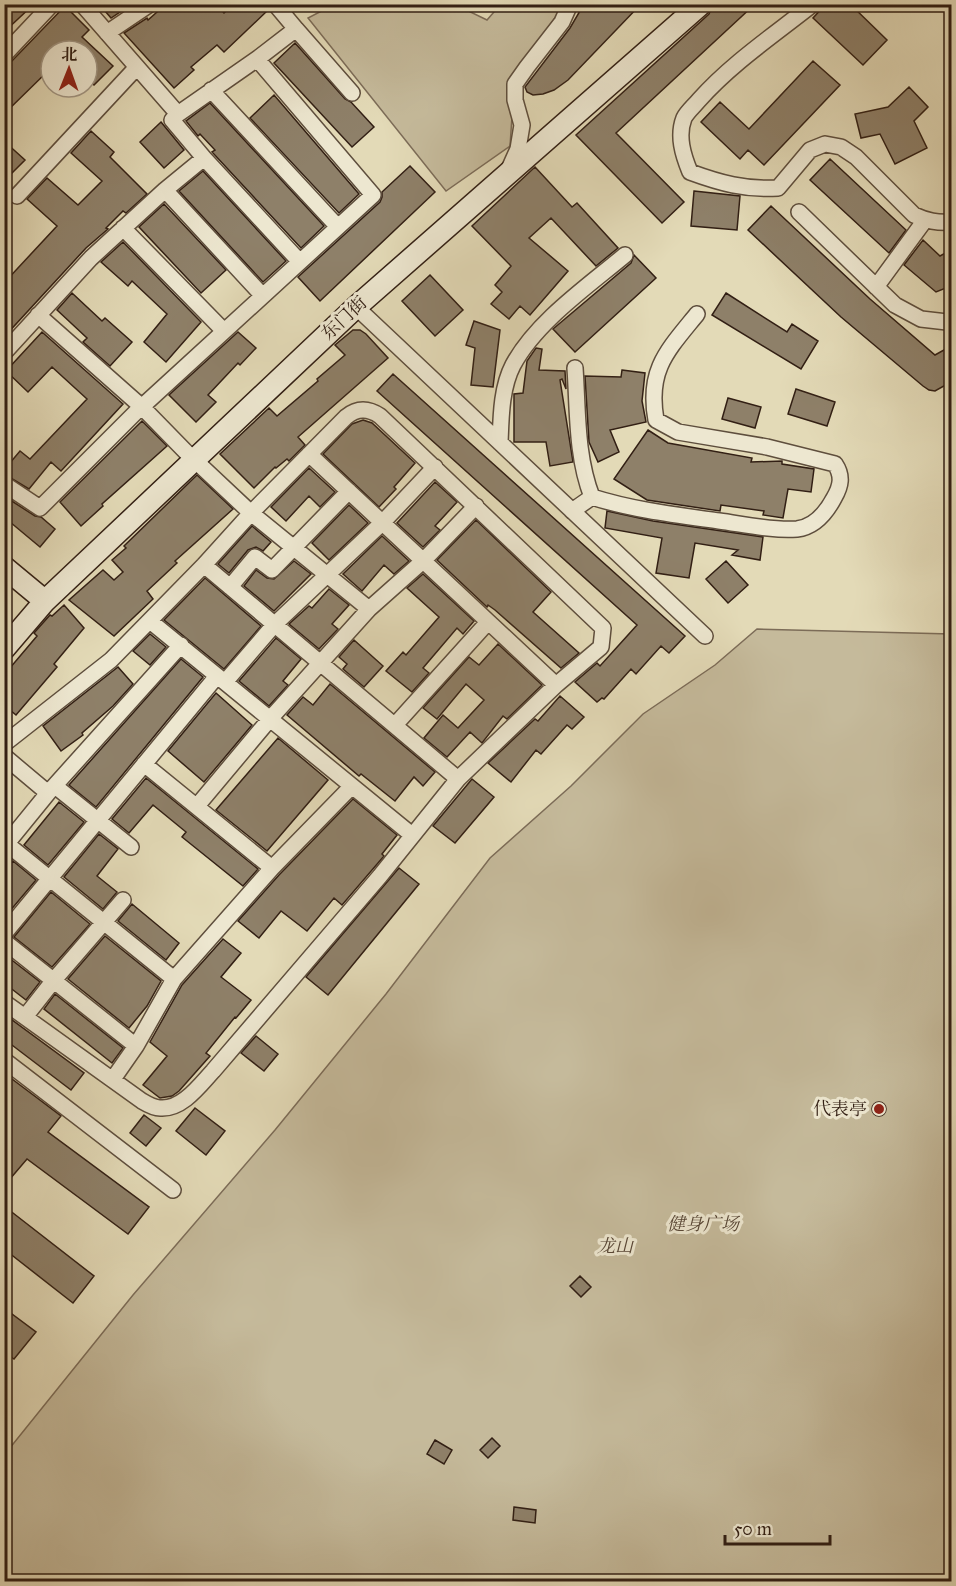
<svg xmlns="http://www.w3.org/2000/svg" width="956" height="1586" font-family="'IM FELL Great Primer','Noto Serif SC',serif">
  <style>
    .green { fill: #c5ba9b; stroke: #7c6c58; stroke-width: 1.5 }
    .building { fill: #8e8069; stroke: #321f14; stroke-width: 1.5 }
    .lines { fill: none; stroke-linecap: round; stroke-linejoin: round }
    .street-casing { stroke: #5e4e3d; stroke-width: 18 }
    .secondary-casing { stroke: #321f14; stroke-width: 24 }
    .street { stroke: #ede7d0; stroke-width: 15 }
    .secondary { stroke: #ede7d0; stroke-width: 21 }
    .poi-dot { fill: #8f2418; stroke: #ede7d0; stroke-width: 2 }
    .labels { text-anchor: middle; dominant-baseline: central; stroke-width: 6; stroke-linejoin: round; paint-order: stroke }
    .street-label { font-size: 18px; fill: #321f14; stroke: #ede7d0 }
    .poi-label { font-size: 18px; fill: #321f14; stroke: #ede7d0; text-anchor: end }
    .park-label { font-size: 18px; font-style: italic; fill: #574636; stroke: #ede7d0 }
  </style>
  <rect width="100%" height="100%" fill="#e3dab7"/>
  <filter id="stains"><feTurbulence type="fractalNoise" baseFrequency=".00333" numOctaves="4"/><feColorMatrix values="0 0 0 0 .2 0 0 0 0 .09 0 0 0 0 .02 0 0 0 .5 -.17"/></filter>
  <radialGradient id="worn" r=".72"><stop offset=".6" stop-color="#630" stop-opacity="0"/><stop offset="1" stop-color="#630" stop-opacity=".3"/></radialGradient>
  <path class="green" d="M333 5H461L460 7 487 20 500 5H563L547 31 515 72 510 146 446 191 308 18Z
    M757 629 951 634V1581L5 1582V1454L133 1295 275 1130 386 994 490 858 571 786 643 714 715 665Z"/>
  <path class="building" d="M4 4H34L4 32Z
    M99 4H132L111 18Z
    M166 4H216L224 13 234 4H260L266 12 224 52 217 45 191 67 194 70 174 88 124 33 147 18 148 20Z
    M584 4H641L568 80 554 90 543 94 533 95 527 92 525 87 570 28Z
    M713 4H755L616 133 684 202 662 223 576 135 709 14Z
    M826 4H850L887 40 863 65 813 18Z
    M65 6 89 30 82 37 113 66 94 85 87 79V51H51V68L4 114V66L11 62Z
    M295 43 345 99 351 102 374 127 352 147 274 63Z
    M813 61 840 85 764 165 748 150 740 159 701 122 720 102 749 129Z
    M909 87 928 107 914 121 927 148 895 164 880 134 861 138 855 114 888 107Z
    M274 95 359 194 339 213 250 118Z
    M210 103 324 226 301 248 212 152 215 150 200 134 198 136 186 121Z
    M161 122 184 150 164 168 140 142Z
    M91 131 114 152 110 157 147 194 126 213 123 211 106 228 108 229 86 248 4 337V283L57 226 27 199 47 178 78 205 102 181 71 153Z
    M4 141 25 160 4 181Z
    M830 159 906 230 889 253 810 180Z
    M410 166 435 192 320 301 298 277 380 202 382 197V192Z
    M535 167 572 207 577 203 618 248 596 266 551 218 529 238 568 271 530 315 520 306 509 319 491 304 502 292 495 285 511 266 472 226Z
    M203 171 286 261 263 282 179 191Z
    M694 191 740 196 737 230 691 226Z
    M164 204 226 270 201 293 139 227Z
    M771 206 870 299 935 355 951 346V382L935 391 929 390 923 386 841 317 748 230Z
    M923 240 940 256 951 250V286L936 292 904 265Z
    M123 242 201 322 166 362 144 342 167 314 132 281 128 286 101 262Z
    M634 255 656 278 575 352 553 329 631 263Z
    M430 275 463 310 435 336 402 301Z
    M72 293 102 321 105 318 132 342 110 366 83 342 87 338 57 310Z
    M726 293 787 332 792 324 818 341 801 369 712 315Z
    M474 321 500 330 493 387 471 385 475 348 466 345Z
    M353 330H360L366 334 388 358 298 437 305 445 289 461 287 459 276 468 275 467 254 488 220 454 269 408 277 416 318 381 317 379 345 355 335 345Z
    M42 332 123 404 61 471 51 462 29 489 4 474V470L20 451 30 459 87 399 52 367 28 392 6 371Z
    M238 332 256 348 240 365 238 363 208 395 216 402 196 422 169 395Z
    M536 348 542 349 539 370 565 371 566 389 562 379 560 380 573 462 550 466 546 442H514V394L523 393 527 361Z
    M622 370 645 373 642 401 646 422 610 430 619 452 598 462 589 442 585 376 621 377Z
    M393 374 685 636 669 653 661 646 636 674 631 669 604 699 602 698 597 702 575 682 597 663 600 666 637 625 377 391Z
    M796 389 835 402 827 426 788 414Z
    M728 398 761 407 755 428 722 419Z
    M363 420 372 423 415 463 394 487 396 489 379 507 323 454 352 424Z
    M142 421 167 446 102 504 103 506 81 526 60 502Z
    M648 430 668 443 752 458 751 462 782 461V464L814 469 811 492 788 489 783 518 763 515 764 511 721 505 720 511 647 500 614 479Z
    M309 468 335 492 320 507 309 496 286 521 271 507Z
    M197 475 233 509 175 561 177 563 147 591 153 599 114 636 69 600 103 570 114 580 123 572 112 560 126 548 124 546Z
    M435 482 457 502 435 526 440 530 423 547 397 523Z
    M4 496 35 516 41 517 55 529 40 547 4 517Z
    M349 505 368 523 329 560 312 543Z
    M607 511 653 521 763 537 760 560 732 555 738 550 695 543 689 578 656 573 662 538 605 528Z
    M476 520 551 592 533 612 579 653 561 668 495 610 488 605 487 607 437 560Z
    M252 526 271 542 263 551 256 547 248 550 229 573 218 564Z
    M382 536 409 561 394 574 384 565 362 591 343 574Z
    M294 561 311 574 274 611 244 586 256 570 267 578 274 579Z
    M726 561 748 585 728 603 706 579Z
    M423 574 474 621 463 634 457 628 423 668 429 673 412 692 386 671 403 652 406 655 439 617 407 588Z
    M205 578 261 626 224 669 164 620Z
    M329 589 349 605 332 624 338 629 319 649 289 624 309 606 312 608Z
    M64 605 84 628 54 664 57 667 16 715 4 705V675L37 636 34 633 50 615 52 616Z
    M150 634 166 647 150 665 133 651Z
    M276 638 301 659 283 681 288 685 269 706 239 681Z
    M354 640 383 666 364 687 343 669 347 664 339 657Z
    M498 644 542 685 507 719 503 716 482 743 470 732 447 757 424 738 443 715 458 728 484 700 466 684 437 719 423 708 469 657 479 665Z
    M181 659 203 677 96 807 69 785Z
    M118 667 133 684 113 706 82 733 83 735 61 751 43 726Z
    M330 684 435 772 423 786 414 777 395 801 361 774 359 776 287 715 303 697 313 705Z
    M216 693 252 725 204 782 168 751Z
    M560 696 584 717 572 729 567 725 541 754 536 750 511 782 488 763 535 719 538 721Z
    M278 738 328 780 267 851 216 810Z
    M146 778 258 869 243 886 182 837 186 832 153 805 129 833 112 819Z
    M472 779 494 797 455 843 433 826Z
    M353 799 397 835 382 854 384 856 342 905 334 898 307 931 281 911 259 938 238 921 279 875Z
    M59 802 84 822 48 865 24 845Z
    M99 834 118 849 97 876 117 892 103 909 64 877Z
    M13 861 36 880 4 918V872Z
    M399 868 419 884 328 995 306 977Z
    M51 892 90 924 52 967 14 937Z
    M132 904 179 943 166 960 118 921Z
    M105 936 161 981 147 1006 129 1028 68 979Z
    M223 939 241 953 221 977 251 1000 236 1018 235 1017 206 1053 210 1056 179 1091 172 1096 160 1098 143 1085 167 1056 150 1042 182 985Z
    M4 954 40 982 26 1000 4 983Z
    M55 994 123 1048 112 1063 44 1009Z
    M4 1014 84 1073 71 1090 4 1039Z
    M256 1036 278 1054 264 1071 241 1053Z
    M4 1073 61 1116 48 1132 149 1207 128 1234 27 1159 4 1186Z
    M872 1109a7 7 0 1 1 14 0a7 7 0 1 1-14 0Z
    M195 1108 225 1131 206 1155 176 1131Z
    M144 1115 161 1128 146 1146 130 1133Z
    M4 1206 94 1276 73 1303 4 1249Z
    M580 1276 591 1287 581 1297 570 1286Z
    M4 1308 36 1332 14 1359 4 1352Z
    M492 1438 500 1446 488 1458 480 1450Z
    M435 1440 452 1450 444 1464 427 1454Z
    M514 1507 536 1510 535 1523 513 1520Z"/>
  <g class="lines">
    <defs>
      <path id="street" d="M275 4 296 29
        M813 4C774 35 732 63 699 100 694 106 687 112 684 118 677 136 683 155 690 172 720 183 745 190 778 188L810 150 825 144 841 147 856 157 914 215C927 221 937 223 952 222
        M107 33 150 4
        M4 55 52 4
        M257 59 296 29 352 93
        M211 90 338 227
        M178 114 172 120 204 158 300 262
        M509 169 518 149 522 125 515 100V84L527 67 562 22 570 4
        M165 190 262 295
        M17 196 137 67
        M799 212 895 305 921 319 947 322 952 319
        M123 228 224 331
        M876 287 925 220
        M356 307 705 636
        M38 315 142 407 185 451 251 513 369 609
        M4 353 91 258 165 190 204 158
        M575 368C578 411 576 456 592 497
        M500 443C501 418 501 388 513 365 536 322 588 286 625 255
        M309 454 556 685
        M4 484 40 508 135 413 373 195 257 59 178 114 82 4
        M572 511 592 497C633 510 676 515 719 521 742 524 773 531 797 529 815 527 826 513 834 498 841 486 843 476 835 464L767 447 678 432 656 420C647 370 667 351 697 314
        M204 565 458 779
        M230 587 255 557 272 570 349 491
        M150 621 412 835
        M225 682 274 625 382 523 435 467
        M395 725 488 622
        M4 744 111 660 204 565 251 513 346 417C357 408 368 408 380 416L603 628 601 647 556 685 458 779 380 876 213 1071C200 1085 182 1110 160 1108 154 1108 147 1104 142 1101L4 1002
        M4 756 48 793
        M144 764 272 868
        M55 786 131 847
        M197 806 269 720 369 609 423 561 476 506
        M7 844 174 979
        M4 847 48 793 181 645
        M4 934 217 676
        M4 941 136 1046
        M25 1017 54 980 123 900
        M4 1060 173 1190
        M113 1079 136 1046 174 979 272 868 352 786"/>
      <path id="secondary" d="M4 567 45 601
        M4 649 45 601 356 307 701 4"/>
    </defs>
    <use href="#street" class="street-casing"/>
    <use href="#secondary" class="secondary-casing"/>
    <use href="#street" class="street"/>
    <use href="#secondary" class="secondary"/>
  </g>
  <circle class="poi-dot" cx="879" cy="1109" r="6"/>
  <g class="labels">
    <g class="street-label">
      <text transform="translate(344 318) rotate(-43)">东门街</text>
    </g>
    <g class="poi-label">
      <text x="867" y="1109">代表亭</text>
    </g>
    <g class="park-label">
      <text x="703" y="1224">健身广场</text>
      <text x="615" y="1246">龙山</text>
    </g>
  </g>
  <rect width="956" height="1586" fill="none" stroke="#e3dab7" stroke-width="24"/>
  <rect x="6" y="6" width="944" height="1574" fill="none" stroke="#321f14" stroke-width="3"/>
  <rect x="12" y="12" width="932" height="1562" fill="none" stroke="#321f14" stroke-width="1.5"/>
  <g transform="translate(69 69) rotate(1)"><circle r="28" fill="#ede7d0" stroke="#a29785" stroke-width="1.5"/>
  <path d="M0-4.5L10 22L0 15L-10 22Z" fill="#8f2418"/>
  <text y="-9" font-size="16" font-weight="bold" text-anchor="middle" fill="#321f14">北</text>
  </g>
  <path d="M725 1535v9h105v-9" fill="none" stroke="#321f14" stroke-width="3"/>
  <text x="734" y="1535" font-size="18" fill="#321f14" stroke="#ede7d0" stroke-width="4.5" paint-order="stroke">50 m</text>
  <rect width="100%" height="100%" filter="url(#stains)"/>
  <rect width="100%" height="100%" fill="url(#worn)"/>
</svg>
